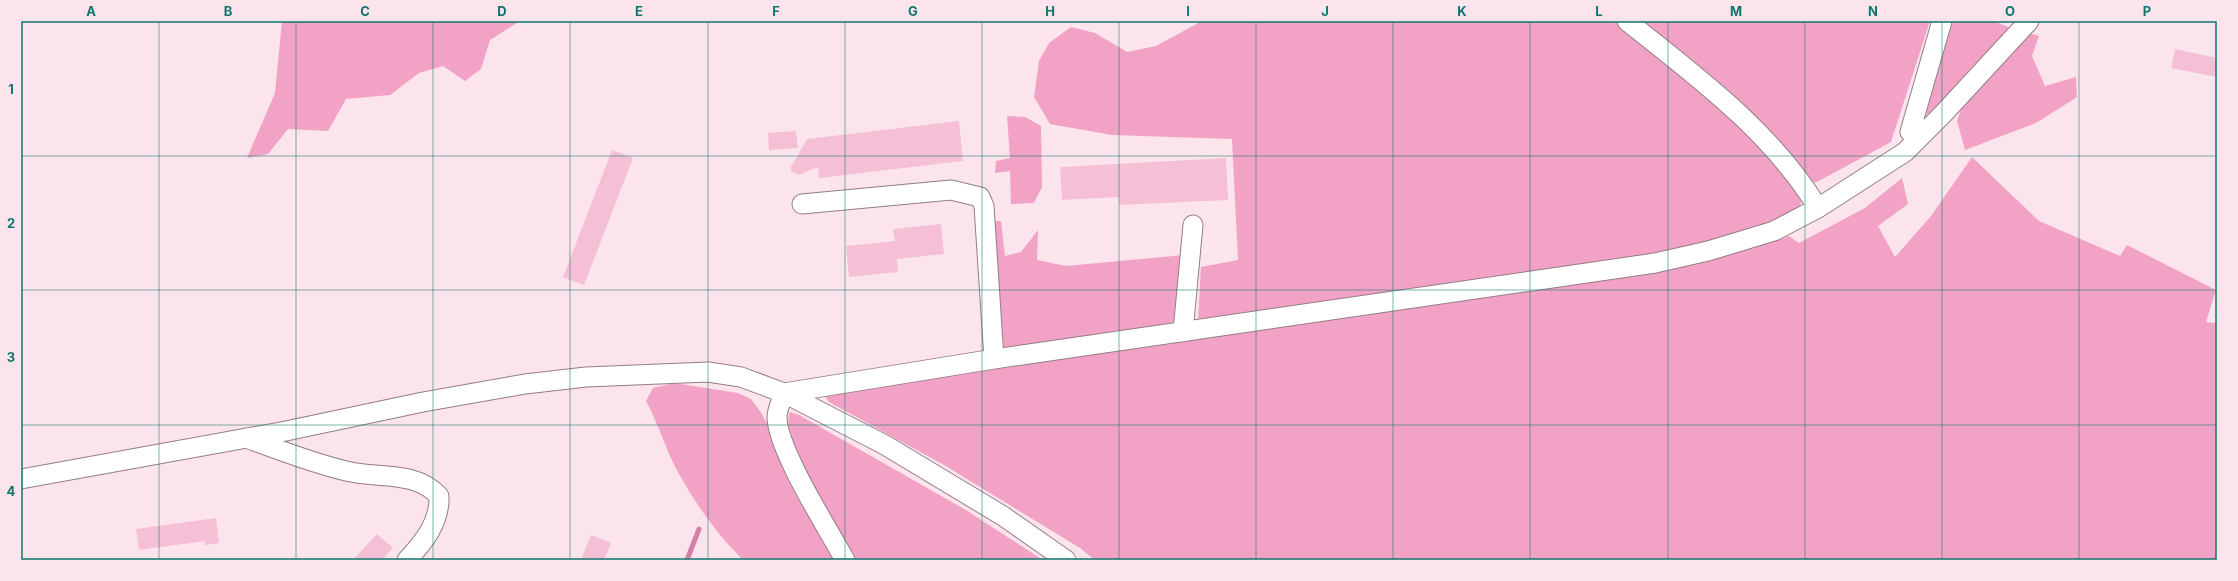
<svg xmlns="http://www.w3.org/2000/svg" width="2238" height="581" font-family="Inter,sans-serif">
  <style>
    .green { fill: #f2a2c5 }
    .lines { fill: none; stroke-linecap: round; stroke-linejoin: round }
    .stream { stroke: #d481a6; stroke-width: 5 }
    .building { fill: #f5c0d6 }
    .minor-casing { stroke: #937d86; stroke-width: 21 }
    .minor { stroke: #fff; stroke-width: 19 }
    .grid { fill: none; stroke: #0f766e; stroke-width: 1; stroke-opacity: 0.55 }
    .neatline { fill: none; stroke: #0f766e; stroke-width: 1.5 }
    .grid-label { font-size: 13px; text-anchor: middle; font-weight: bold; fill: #0f766e }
  </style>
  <rect width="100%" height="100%" fill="#fce4ed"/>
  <path class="green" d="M282 21H520L490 40 481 69 465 81 443 66 419 73 390 95 346 99 328 131 288 129 268 154 247 158 275 93Z
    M1202 21H1614L1752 132 1798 182 1802 200 1797 213 1787 219 1652 257 1198 321 1201 267 1238 260 1232 139 1112 135 1050 124 1034 97 1039 61 1049 43 1071 27 1095 33 1127 52 1156 46Z
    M1640 21H1930L1891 142 1815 183Z
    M1946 21H1994L2010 28 1960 80 1947 99 1929 116 1922 109Z
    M2028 33 2039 36 2032 56 2045 86 2076 77 2077 97 2036 123 1965 150 1957 121 1963 103Z
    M1007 116 1025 117 1041 126 1042 187 1034 203 1011 204 1010 171 995 173 996 161 1010 158Z
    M1972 157 2039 221 2120 256 2127 245 2216 290 2206 322 2217 323V560H1095L1080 548 944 465 829 402 826 398 827 393 1777 240 1789 236 1799 243 1865 208 1902 178 1908 204 1878 226 1895 257 1931 216Z
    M993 221H1001L1005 256 1021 252 1038 230 1037 260 1066 266 1184 255 1176 325 1004 350Z
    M674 383 738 393 751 399 762 414 836 560H743C717 534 697 506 679 474 666 451 659 425 646 401L653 388Z
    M790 412 799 415 964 509 1043 560H856C842 535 777 435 790 412Z"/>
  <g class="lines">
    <path class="stream" d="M687 560 699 529"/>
  </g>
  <path class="building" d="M2175 49 2217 58V77L2171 68Z
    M959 121 963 161 819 178 818 167 799 175 791 171V167L807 139Z
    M796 131 798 148 769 150 768 133Z
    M612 150 633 158 584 285 563 277Z
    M1226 158 1228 200 1119 205V197L1062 200 1060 167Z
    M941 224 944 254 897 259 898 272 849 277 846 246 895 241 893 229Z
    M216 518 219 543 205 545V541L139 550 136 529Z
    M377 534 393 548 382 560H353Z
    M591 535 611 543 604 560H581Z"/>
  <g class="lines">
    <defs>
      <path id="minor" d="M1627 21C1697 77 1771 131 1818 208
        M1910 132 1942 21
        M802 204 951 190 980 197 984 206 994 359
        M1183 332 1193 225
        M784 393 994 359 1655 263 1708 251 1774 231 1818 208 1905 152 1943 114 2029 21
        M784 393C782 400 777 409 777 417 777 449 828 529 845 560
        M246 438C279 450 312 463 346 471 378 479 415 470 439 496 440 522 424 542 407 560
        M21 479 286 431 423 402 525 384 586 377 708 372 741 377 784 393 885 445 1003 516 1066 560"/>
    </defs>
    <use href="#minor" class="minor-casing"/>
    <use href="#minor" class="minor"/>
  </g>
  <path class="grid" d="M159 21V560M296 21V560M433 21V560M570 21V560M708 21V560M845 21V560M982 21V560M1119 21V560M1256 21V560M1393 21V560M1530 21V560M1668 21V560M1805 21V560M1942 21V560M2079 21V560M21 156H2217M21 290H2217M21 425H2217"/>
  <rect width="2238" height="581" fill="none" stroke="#fce4ed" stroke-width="44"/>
  <rect x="22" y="22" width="2194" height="537" class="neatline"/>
  <g class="grid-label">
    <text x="91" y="16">A</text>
    <text x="228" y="16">B</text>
    <text x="365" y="16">C</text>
    <text x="502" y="16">D</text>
    <text x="639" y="16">E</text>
    <text x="776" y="16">F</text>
    <text x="913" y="16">G</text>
    <text x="1050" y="16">H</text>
    <text x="1188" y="16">I</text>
    <text x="1325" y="16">J</text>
    <text x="1462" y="16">K</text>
    <text x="1599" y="16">L</text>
    <text x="1736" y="16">M</text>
    <text x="1873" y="16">N</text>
    <text x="2010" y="16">O</text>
    <text x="2147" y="16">P</text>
    <text x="11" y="94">1</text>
    <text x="11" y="228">2</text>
    <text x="11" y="362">3</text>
    <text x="11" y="496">4</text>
  </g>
</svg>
